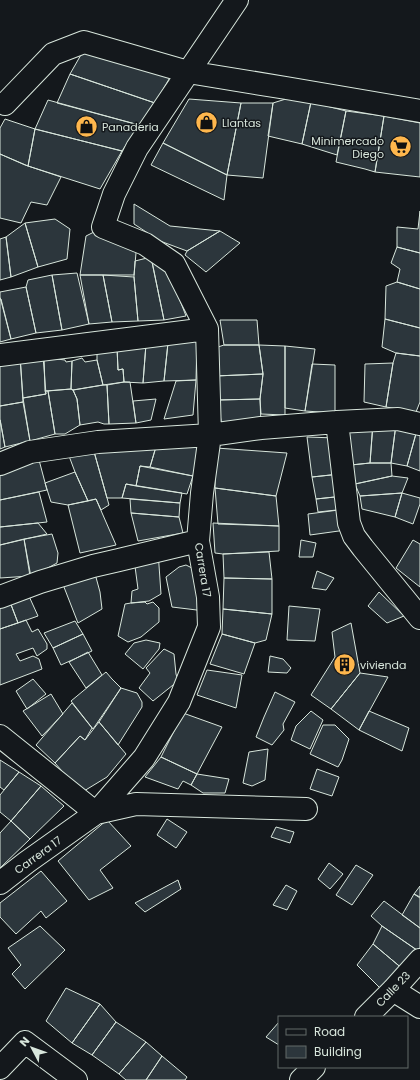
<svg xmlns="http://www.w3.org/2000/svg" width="420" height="1080" font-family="Poppins,sans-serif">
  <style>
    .building { fill: #2c363c; stroke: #d8e6dc }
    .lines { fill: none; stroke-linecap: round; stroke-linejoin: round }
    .minor-casing { stroke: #d8e6dc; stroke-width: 24 }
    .minor { stroke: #14181c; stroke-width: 22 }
    .labels { text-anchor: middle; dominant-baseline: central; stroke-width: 3; stroke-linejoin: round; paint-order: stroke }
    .poi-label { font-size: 11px; fill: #d8e6dc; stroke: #14181c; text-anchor: start }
    .street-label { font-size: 11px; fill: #d8e6dc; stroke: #14181c }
  </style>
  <rect width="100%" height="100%" fill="#14181c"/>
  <path class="building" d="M86 46 172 74 155 103 70 74Z
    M70 74 155 103 139 125 57 103Z
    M289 98 311 102 302 144 268 136 273 103Z
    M189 99 241 103 227 175 163 143Z
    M48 100 139 125 122 151 35 129Z
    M311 102 346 111 337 155 302 144Z
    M241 103H273L263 178 227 175Z
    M346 111 384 116 375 172 365 169 336 162Z
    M384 116 420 123V177L375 172Z
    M5 119 35 129 28 166 0 154V128Z
    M35 129 122 151 100 189 28 166Z
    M163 143 227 175 224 200 151 165Z
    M0 154 25 165 61 177 47 205 31 202 21 223 0 218Z
    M134 204 170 226 220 231 187 251 160 241 134 224Z
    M420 211V253L397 247V227L418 229Z
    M55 219 70 229 67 259 38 267 25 223Z
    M25 223 38 267 11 277 6 237Z
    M220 231 240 243 206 272 185 255 187 251Z
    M94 232 137 242 134 275H80L86 236Z
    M6 237 11 277 0 280V239Z
    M397 247 420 253V289L397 282 400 269 391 263Z
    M151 257 164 320 138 321 134 277 135 261Z
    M151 257 159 259 171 277 186 316 164 320Z
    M77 273 89 324 62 330 52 275Z
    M52 275 62 330 36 333 26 287 28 280Z
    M80 275H103L112 322 89 324Z
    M103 275 134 277 138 321 112 322Z
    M397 282 420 289V328L385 319 386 286Z
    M26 287 36 333 11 339 0 297V292Z
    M0 299H1L11 339 0 342Z
    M385 319 420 328V356L396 353 382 347Z
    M220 320H257L259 345H224Z
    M174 340 197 341 196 380 164 381 168 343Z
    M168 343 164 381 143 383 146 344Z
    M146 344 143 383 124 382 123 369 118 370 117 347Z
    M224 345H259L263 374 215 376V348Z
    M259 345 285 346V415L261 414 260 399 263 374Z
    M285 346 315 349 305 411 285 408Z
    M117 347 118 370 123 369 124 382 103 385 97 360V349Z
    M56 350 57 359 65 360 66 362 72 361 71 389 45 391 44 353Z
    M396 353 420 356V402L416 412 386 407 393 363Z
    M20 356 23 402 0 406V358Z
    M20 356H43L46 394 23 398Z
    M82 358 85 362 97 360 103 385 73 390 71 389 72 361Z
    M393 363 386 407 364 402 365 364Z
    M312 364 335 365V413L305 411Z
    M263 374 260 399 218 400 215 376Z
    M196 380 193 415 164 419 176 381Z
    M124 382H130L136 423 109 424 107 385Z
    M103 385H107L109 424H104L98 422 80 425 77 399 73 390Z
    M71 389 73 390 77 399 80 425 65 434H55L48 391Z
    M45 391H48L55 434 30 441 23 398 46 394Z
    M156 399 151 420 136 423 133 401Z
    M260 399 261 425 222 428 218 400Z
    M23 402 30 441 5 447 0 419V406Z
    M0 420 5 447 0 449Z
    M373 423 396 424 391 463H370Z
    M373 423 370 463 351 465 349 424Z
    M396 424 417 430 407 466 391 463Z
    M417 430 420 431V471L407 466Z
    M307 437 336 438 340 474 312 477Z
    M158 440 199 447 193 476 150 467Z
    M158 440 150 467 140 466 136 486 126 484 122 498H107L93 448Z
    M93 448 109 505 101 510 96 499 88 501 75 472 69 456Z
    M216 448 287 453 276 496 215 488Z
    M39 460 47 490 0 500V475Z
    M370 463H391L392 476 355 484 351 465Z
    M140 466 193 476 187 494 136 486Z
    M75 472 88 501 68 505 51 502 45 483Z
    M340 474 344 496 316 499 312 477Z
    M392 476 408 478 402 493 360 496 355 484Z
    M126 484 182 493 180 503 122 498Z
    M215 488 276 496 279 526 218 524Z
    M39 492 47 522 0 527V500Z
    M402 493 420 498V504L413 524 395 517Z
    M402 493 395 517 362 509 360 496Z
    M344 496 346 509 318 512 316 499Z
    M96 499 116 545 80 553 68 505Z
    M130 499 180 503 179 517 131 513Z
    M346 509V530L310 535 308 514Z
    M131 513 179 517 183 533 138 541Z
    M38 523 47 534 0 545V527Z
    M213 523 279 526V551L223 554 215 553Z
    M52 534 58 553 57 563 31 577 24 539Z
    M24 539 30 576 0 578V545Z
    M301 540 316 543 313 557H299Z
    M413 540 420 544V587L396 568Z
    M158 551 161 594 149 601 131 603 132 591 138 589 134 559Z
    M269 552 272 579 224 578 223 554Z
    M186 565 196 570 205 611 172 607 166 577 179 567Z
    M94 570 100 592 102 609 78 623 62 582Z
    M317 571 334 578 326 590 312 588Z
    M224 578 272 579V614L223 609Z
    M379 592 404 616 387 623 368 606Z
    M28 594 38 616 18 623 10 602Z
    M10 602 18 623 0 629V607Z
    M145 602 147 604 153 602 159 608V622L141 637 128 642 118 636 125 604 131 603Z
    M289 606 320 609 315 641 287 640Z
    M223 609 272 614 266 640 255 643 222 634Z
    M26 620 32 632 38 629 47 644V649L37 656 33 648 16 654 20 661 33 656 39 659 42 669 0 685V629Z
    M75 621 83 634 53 648 44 633Z
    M351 623 360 673 331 709 311 695 335 657 332 632Z
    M83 634 92 651 61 665 53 648Z
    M222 634 255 643 244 674 210 664Z
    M146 640 160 643 159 649 143 669 125 654 134 643Z
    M164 649 174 654 176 674 178 681 153 701 139 688 150 673 146 668Z
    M88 652 102 675 86 688 69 662Z
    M270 656 283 659 291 668 287 673 268 672Z
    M207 670 242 675 236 708 197 695Z
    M106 672 112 679 121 688 93 729 71 701Z
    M360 673 388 677 359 730 331 709Z
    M33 679 46 694 27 709 16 691Z
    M121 688 137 693 142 702V707L118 745 99 722Z
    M275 692 295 702 283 724 284 730 272 745 256 737 264 717Z
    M51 694 63 714 42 736 23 711Z
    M72 703 92 728 85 740 80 736 55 763 36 745Z
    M311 711 323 720 310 749 291 740 296 726Z
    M369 711 409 728 402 751 359 730Z
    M183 713 222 727 197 774 161 757Z
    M99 722 126 754 107 777 84 791 68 778 55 763 80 736 85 740Z
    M323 725H335L349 739 342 760 338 767 310 754Z
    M268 749 265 780 252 786 243 783 249 752Z
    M161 757 197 774 191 785 183 781 178 789 145 777Z
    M0 760 19 772 4 790 0 787Z
    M317 769 339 777 332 796 310 789Z
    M19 772 41 786 11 821 0 812V795Z
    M197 774 229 779 225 793H203L191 785Z
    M41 786 64 806 30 839 11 821Z
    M167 819 187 832 176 848 157 835Z
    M107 820 131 846 100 870 113 888 89 900 58 861Z
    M11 821 30 839 0 868V833Z
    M276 827 294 832 290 843 271 837Z
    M329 863 343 874 330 889 318 879Z
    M356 865 373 875 352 905 336 895Z
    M41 871 67 901 46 918 41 911 16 934 0 917V903Z
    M178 880 181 889 145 912 135 903Z
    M286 885 297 891 287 910 273 905Z
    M420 886V897L414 894Z
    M414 894 420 898V928L402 915Z
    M384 901 420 928V948L417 950 382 926 371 916Z
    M40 926 65 950 25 989 12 974 21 965 8 948Z
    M382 926 418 951 404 970 373 944Z
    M373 944 404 970 385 993 357 965Z
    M66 988 100 1004 72 1043 46 1021Z
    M100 1004 116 1022 92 1055 72 1043Z
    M116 1022 146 1042 119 1074 92 1055Z
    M279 1022V1045L266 1037Z
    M146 1042 162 1056 146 1080H126L119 1074Z
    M162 1056 187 1077 185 1080H146Z"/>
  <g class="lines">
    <defs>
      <path id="minor" d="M5 104 53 54 84 42 188 72 286 88 420 111
        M0 355 207 329
        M337 422 349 523 354 536 363 548 420 618
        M0 464 30 452 98 442 210 435 261 428 337 422 398 419 420 424
        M0 597 40 582 93 566 119 560 198 541
        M0 736 96 813 136 804 306 809
        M0 883 27 862 96 813 144 758 179 702 209 627 208 597 198 541 202 493 210 435 207 329 174 264 145 244 103 227 114 194 137 148 237 0
        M393 990 420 1007
        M366 1017 393 990 420 960
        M0 1068 25 1042 76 1080
        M301 1080 314 1067"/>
    </defs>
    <use href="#minor" class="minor-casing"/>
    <use href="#minor" class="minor"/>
  </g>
  <defs>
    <symbol id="shop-disc" viewBox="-11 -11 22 22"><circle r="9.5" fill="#ffb74d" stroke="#14181c"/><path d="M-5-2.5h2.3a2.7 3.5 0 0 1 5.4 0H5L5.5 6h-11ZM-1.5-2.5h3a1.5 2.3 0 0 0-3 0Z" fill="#111"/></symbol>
    <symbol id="supermarket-disc" viewBox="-11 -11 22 22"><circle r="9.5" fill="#ffb74d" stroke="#14181c"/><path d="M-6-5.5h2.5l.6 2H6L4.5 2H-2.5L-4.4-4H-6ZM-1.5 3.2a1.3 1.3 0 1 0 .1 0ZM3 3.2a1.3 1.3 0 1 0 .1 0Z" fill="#111"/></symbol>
    <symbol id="building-disc" viewBox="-11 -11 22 22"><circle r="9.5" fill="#ffb74d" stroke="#14181c"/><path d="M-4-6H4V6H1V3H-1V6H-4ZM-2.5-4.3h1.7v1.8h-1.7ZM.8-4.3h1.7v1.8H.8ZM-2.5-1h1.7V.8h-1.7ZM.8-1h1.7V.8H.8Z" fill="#111"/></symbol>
  </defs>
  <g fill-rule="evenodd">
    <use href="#shop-disc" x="194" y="110" width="25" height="25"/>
    <use href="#shop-disc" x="74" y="114" width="25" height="25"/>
    <use href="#supermarket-disc" x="388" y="134" width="25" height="25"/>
    <use href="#building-disc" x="332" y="652" width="25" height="25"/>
  </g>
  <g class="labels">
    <g class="poi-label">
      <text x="222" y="123">Llantas</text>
      <text x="102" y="127">Panaderia</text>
      <text x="384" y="141" text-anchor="end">Minimercado<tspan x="384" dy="13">Diego</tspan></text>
      <text x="360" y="665">vivienda</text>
    </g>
    <g class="street-label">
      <text transform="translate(203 570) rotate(81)">Carrera 17</text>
      <text transform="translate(38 855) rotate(-36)">Carrera 17</text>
      <text transform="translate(393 989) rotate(-46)">Calle 23</text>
    </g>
  </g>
  <rect x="278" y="1016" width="130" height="52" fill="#14181c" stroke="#626a69"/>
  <rect x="286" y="1029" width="20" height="6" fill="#14181c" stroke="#626a69"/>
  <text x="314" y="1036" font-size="12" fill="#d8e6dc">Road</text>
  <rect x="286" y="1046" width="20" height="12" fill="#2c363c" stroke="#626a69"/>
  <text x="314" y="1056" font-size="12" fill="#d8e6dc">Building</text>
  <g transform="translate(32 1048) rotate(311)" stroke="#14181c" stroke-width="3" paint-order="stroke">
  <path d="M0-3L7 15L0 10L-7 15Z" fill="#d8e6dc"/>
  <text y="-6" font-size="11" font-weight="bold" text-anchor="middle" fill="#d8e6dc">N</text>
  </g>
</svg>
